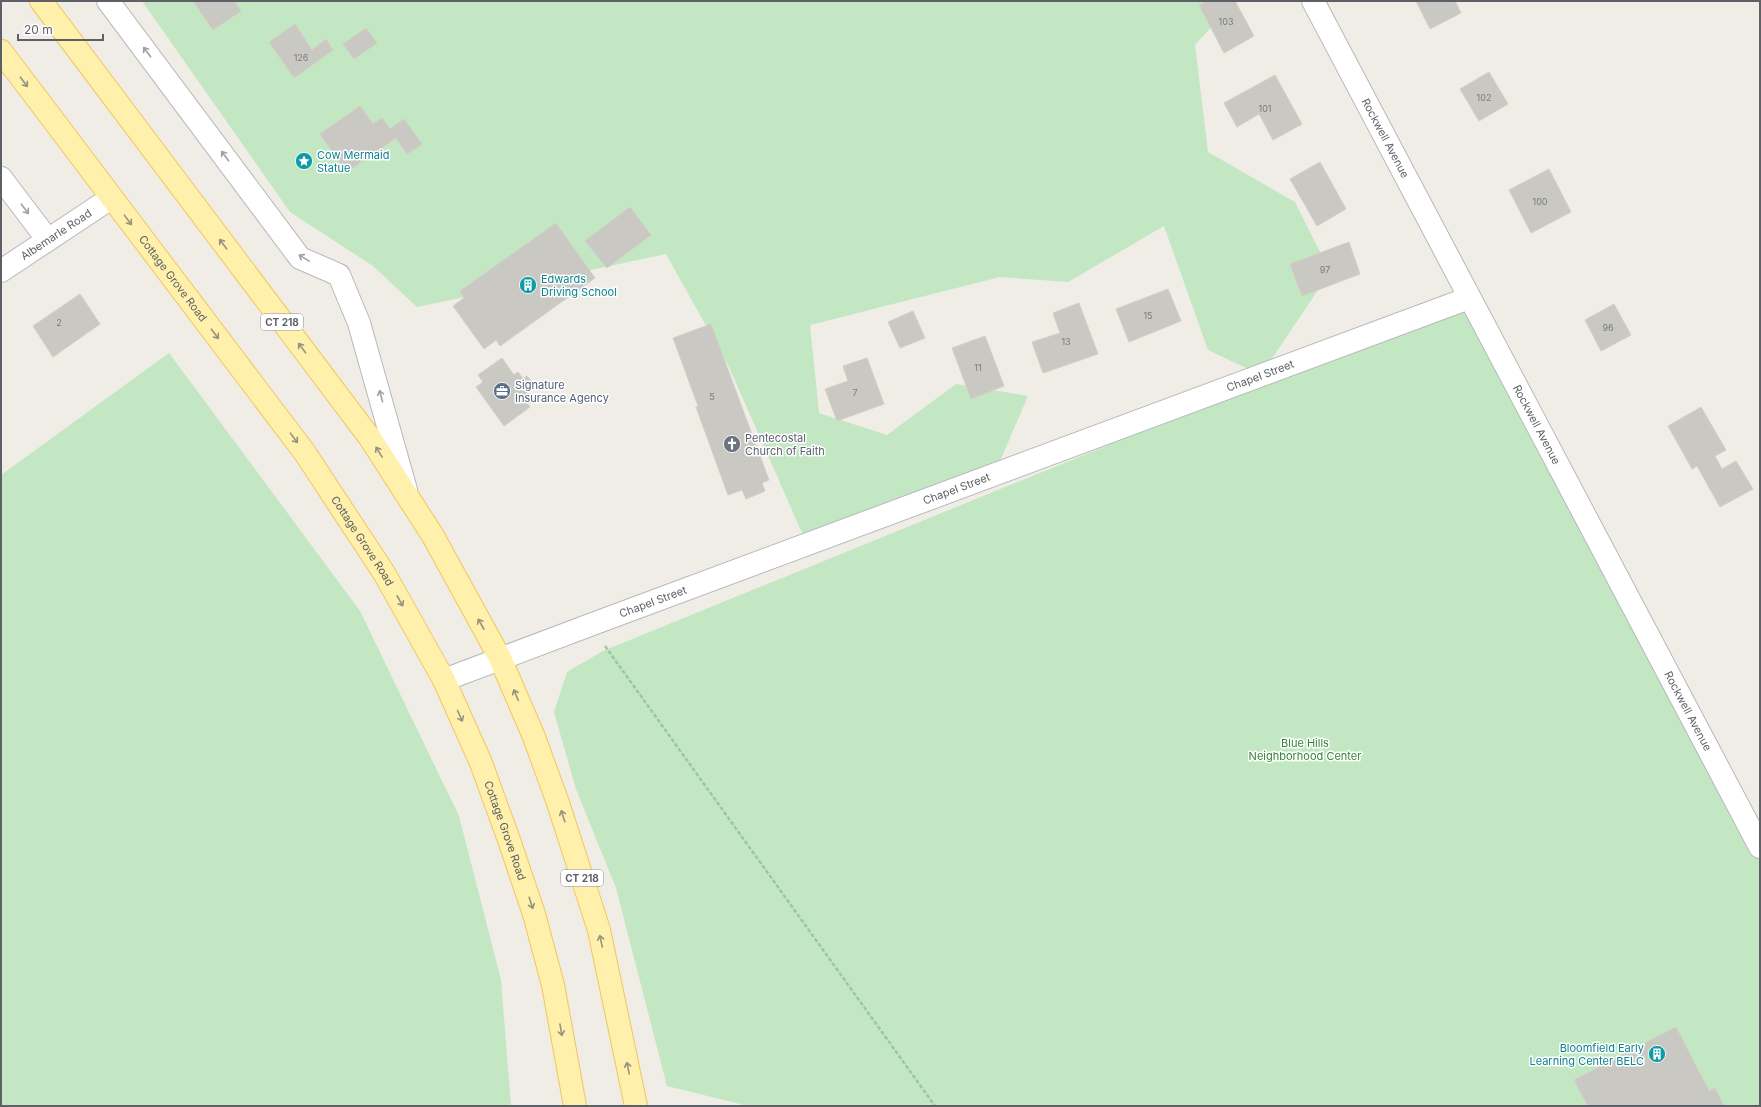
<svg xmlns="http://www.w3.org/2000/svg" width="1761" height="1107" font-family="Inter,sans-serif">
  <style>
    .green { fill: #c2e7c2 }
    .building { fill: #cac8c2; stroke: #d4cfc3 }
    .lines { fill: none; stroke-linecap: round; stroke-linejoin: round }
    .street-casing { stroke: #b6b8bc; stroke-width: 24 }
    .primary-casing { stroke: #f3c65b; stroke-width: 24 }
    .path { stroke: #99c6a5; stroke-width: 2.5; stroke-dasharray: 4 2; stroke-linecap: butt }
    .street { stroke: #fff; stroke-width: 22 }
    .primary { stroke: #fff0ab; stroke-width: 22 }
    .oneway { stroke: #9ea0a3 }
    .oneway2 { stroke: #96937e }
    .labels { text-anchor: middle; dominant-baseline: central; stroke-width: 3; stroke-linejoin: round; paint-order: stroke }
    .number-label { font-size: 9px; fill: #787b7d }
    .shield { fill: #fff; stroke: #8e9094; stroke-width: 1 }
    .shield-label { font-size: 10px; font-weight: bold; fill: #5d6166 }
    .street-label { font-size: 11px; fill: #5d6166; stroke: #fff }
    .culture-label { font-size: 11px; fill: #0d838f; stroke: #fff; text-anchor: start }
    .service-label { font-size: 11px; fill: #4e5e75; stroke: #fff; text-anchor: start }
    .worship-label { font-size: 11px; fill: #5b616d; stroke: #fff; text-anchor: start }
    .park-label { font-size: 11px; fill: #348537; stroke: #fff }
  </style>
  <rect width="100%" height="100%" fill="#efede5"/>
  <path class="green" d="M142 1H1235L1195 45 1208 152 1295 202 1330 272 1261 375 1208 350 1164 226 1068 282 1000 277 810 325 819 413 887 435 956 384 1028 396 994 475 807 544 729 367 666 254 417 307 373 266 290 212Z
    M1469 298 1760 847V1106H748L667 1086 616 888 576 789 554 712 567 672 603 651Z
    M169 353 360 611 459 816 501 980 511 1106H1V475Z"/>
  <path class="building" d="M193 1H234L241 11 213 30Z
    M1207 1H1235L1254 36 1224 53 1199 5Z
    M1416 1H1455L1461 13 1430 29Z
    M295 24 312 50 326 39 333 50 294 78 269 42Z
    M366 28 377 43 354 59 343 44Z
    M1489 72 1508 104 1479 121 1460 89Z
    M1275 75 1302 124 1273 140 1259 114 1237 127 1224 103Z
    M360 106 373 124 382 118 390 129 404 119 422 144 407 154 396 138 347 172 320 134Z
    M1320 162 1346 209 1317 226 1290 179Z
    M1549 169 1571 212 1531 233 1509 190Z
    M630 207 651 235 607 268 585 241Z
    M556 223 595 278 500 346 496 340 484 349 453 306 464 298 460 291Z
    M1349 242 1360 274 1302 296 1290 264Z
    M1168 289 1181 321 1129 342 1116 309Z
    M80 294 100 324 53 357 33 326Z
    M1079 303 1098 354 1043 373 1032 342 1060 333 1053 313Z
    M1614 304 1631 335 1601 351 1585 320Z
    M913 311 925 338 900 348 888 322Z
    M711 324 769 480 762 483 765 491 746 499 742 490 728 495 696 407 698 406 673 338Z
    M985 336 1004 386 971 399 952 348Z
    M502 358 514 375 518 372 523 379 527 376 532 382 523 388 528 394 523 397 530 407 504 426 476 387 483 382 478 375Z
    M867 358 884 404 837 421 825 389 848 381 843 366Z
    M1701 407 1726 450 1715 456 1722 469 1736 461 1753 489 1720 507 1697 466 1692 469 1668 426Z
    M1676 1027 1709 1091 1715 1088 1724 1106H1588L1574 1080Z"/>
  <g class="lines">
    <defs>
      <g id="street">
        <path d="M108 1 300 258 339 275 359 323 406 490"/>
        <path id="s1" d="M1313 1 1760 847"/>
        <path d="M1 178 48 240"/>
        <path id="s2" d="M1 271 111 198"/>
        <path id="s3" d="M444 680 590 625 1469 298"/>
      </g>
      <g id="primary">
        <path d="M41 1 370 438 433 536 500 658 534 737 558 803 599 930 636 1106"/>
        <path id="s4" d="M1 51 305 453 384 573 444 680 481 763 509 840 534 914 553 985 575 1106"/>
      </g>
    </defs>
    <use href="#street" class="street-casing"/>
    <use href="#primary" class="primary-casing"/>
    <path class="path" d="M605 646 935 1106"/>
    <use href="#street" class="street"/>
    <use href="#primary" class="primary"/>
  </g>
  <defs><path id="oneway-shaft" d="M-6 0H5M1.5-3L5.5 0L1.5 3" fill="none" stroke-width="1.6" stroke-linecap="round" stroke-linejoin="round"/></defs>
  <g class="oneway">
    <use href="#oneway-shaft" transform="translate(147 52) rotate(-127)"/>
    <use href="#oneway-shaft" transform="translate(225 156) rotate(-127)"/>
    <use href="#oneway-shaft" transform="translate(25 209) rotate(53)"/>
    <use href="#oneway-shaft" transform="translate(304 258) rotate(-149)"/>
    <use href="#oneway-shaft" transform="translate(381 396) rotate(-105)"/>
  </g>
  <g class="oneway2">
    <use href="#oneway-shaft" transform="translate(24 82) rotate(53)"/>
    <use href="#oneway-shaft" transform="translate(128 220) rotate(53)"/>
    <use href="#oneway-shaft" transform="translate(223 244) rotate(-127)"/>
    <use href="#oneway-shaft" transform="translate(215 334) rotate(53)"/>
    <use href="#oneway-shaft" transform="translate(302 348) rotate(-127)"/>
    <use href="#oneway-shaft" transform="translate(294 438) rotate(53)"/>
    <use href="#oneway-shaft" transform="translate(379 452) rotate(-122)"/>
    <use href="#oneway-shaft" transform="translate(400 601) rotate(61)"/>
    <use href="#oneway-shaft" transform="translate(481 624) rotate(-119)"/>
    <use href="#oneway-shaft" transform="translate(516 695) rotate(-113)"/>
    <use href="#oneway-shaft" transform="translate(460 716) rotate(66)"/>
    <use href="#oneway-shaft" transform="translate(563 816) rotate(-108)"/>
    <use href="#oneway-shaft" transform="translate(531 903) rotate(72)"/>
    <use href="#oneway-shaft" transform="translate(601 941) rotate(-102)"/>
    <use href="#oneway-shaft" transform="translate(561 1030) rotate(80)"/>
    <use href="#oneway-shaft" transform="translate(628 1068) rotate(-102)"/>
  </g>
  <defs>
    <symbol id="sight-disc" viewBox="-11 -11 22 22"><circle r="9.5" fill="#0f9aa8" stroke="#fff"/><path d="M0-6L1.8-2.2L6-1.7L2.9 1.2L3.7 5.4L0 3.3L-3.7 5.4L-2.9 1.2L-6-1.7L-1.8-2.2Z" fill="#fff"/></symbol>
    <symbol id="building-disc" viewBox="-11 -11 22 22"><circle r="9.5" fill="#0f9aa8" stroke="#fff"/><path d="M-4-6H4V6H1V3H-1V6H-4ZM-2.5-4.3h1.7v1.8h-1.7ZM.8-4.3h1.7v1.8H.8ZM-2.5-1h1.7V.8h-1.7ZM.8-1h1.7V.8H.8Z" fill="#fff"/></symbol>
    <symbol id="office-disc" viewBox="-11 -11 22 22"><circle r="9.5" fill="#5c6f8a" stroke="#fff"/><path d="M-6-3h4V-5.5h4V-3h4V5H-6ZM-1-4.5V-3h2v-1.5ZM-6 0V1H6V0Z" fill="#fff"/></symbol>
    <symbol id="church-disc" viewBox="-11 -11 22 22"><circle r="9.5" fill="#6b7280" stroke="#fff"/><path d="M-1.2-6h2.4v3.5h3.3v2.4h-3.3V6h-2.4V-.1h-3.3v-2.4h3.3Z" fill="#fff"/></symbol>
  </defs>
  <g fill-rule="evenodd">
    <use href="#sight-disc" x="294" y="151" width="20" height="20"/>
    <use href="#building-disc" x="518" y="275" width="20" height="20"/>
    <use href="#office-disc" x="492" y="381" width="20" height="20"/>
    <use href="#church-disc" x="722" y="434" width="20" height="20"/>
    <use href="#building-disc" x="1647" y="1044" width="20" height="20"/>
  </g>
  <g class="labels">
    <g class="number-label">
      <text x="1226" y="21">103</text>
      <text x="301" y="57">126</text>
      <text x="1484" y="97">102</text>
      <text x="1265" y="108">101</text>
      <text x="1540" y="201">100</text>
      <text x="1325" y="269">97</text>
      <text x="1148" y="315">15</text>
      <text x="59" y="322">2</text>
      <text x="1608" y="327">96</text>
      <text x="1066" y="341">13</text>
      <text x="978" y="367">11</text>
      <text x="855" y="392">7</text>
      <text x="712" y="396">5</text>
    </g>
    <g class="shield">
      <rect x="261" y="314" width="42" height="16" rx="3"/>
      <rect x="561" y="870" width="42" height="16" rx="3"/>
    </g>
    <g class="shield-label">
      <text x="282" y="322">CT 218</text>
      <text x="582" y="878">CT 218</text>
    </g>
    <g class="street-label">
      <text stroke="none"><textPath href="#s1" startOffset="155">Rockwell Avenue</textPath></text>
      <text stroke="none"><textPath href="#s2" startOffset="66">Albemarle Road</textPath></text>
      <text stroke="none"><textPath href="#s4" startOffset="285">Cottage Grove Road</textPath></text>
      <text stroke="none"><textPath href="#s3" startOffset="871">Chapel Street</textPath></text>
      <text stroke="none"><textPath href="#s1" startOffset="479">Rockwell Avenue</textPath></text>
      <text stroke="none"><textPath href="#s3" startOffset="547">Chapel Street</textPath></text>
      <text stroke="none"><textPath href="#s4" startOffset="609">Cottage Grove Road</textPath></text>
      <text stroke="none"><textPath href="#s3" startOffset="223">Chapel Street</textPath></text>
      <text stroke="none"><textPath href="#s1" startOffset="803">Rockwell Avenue</textPath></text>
      <text stroke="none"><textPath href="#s4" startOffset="933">Cottage Grove Road</textPath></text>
    </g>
    <g class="culture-label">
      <text x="317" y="155">Cow Mermaid<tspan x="317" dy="13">Statue</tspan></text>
      <text x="541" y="279">Edwards<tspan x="541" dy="13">Driving School</tspan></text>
      <text x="1644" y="1048" text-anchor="end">Bloomfield Early<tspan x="1644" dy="13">Learning Center BELC</tspan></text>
    </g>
    <g class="service-label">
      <text x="515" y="385">Signature<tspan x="515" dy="13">Insurance Agency</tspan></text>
    </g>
    <g class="worship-label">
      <text x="745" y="438">Pentecostal<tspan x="745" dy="13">Church of Faith</tspan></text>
    </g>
    <g class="park-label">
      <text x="1305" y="743">Blue Hills<tspan x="1305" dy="13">Neighborhood Center</tspan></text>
    </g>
  </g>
  <rect width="1761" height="1107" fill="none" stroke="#5d6166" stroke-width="4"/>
  <path d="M18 34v6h85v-6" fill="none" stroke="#5d6166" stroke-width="2"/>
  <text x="24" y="34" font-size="12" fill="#5d6166" stroke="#ffffff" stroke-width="3" paint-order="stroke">20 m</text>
</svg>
